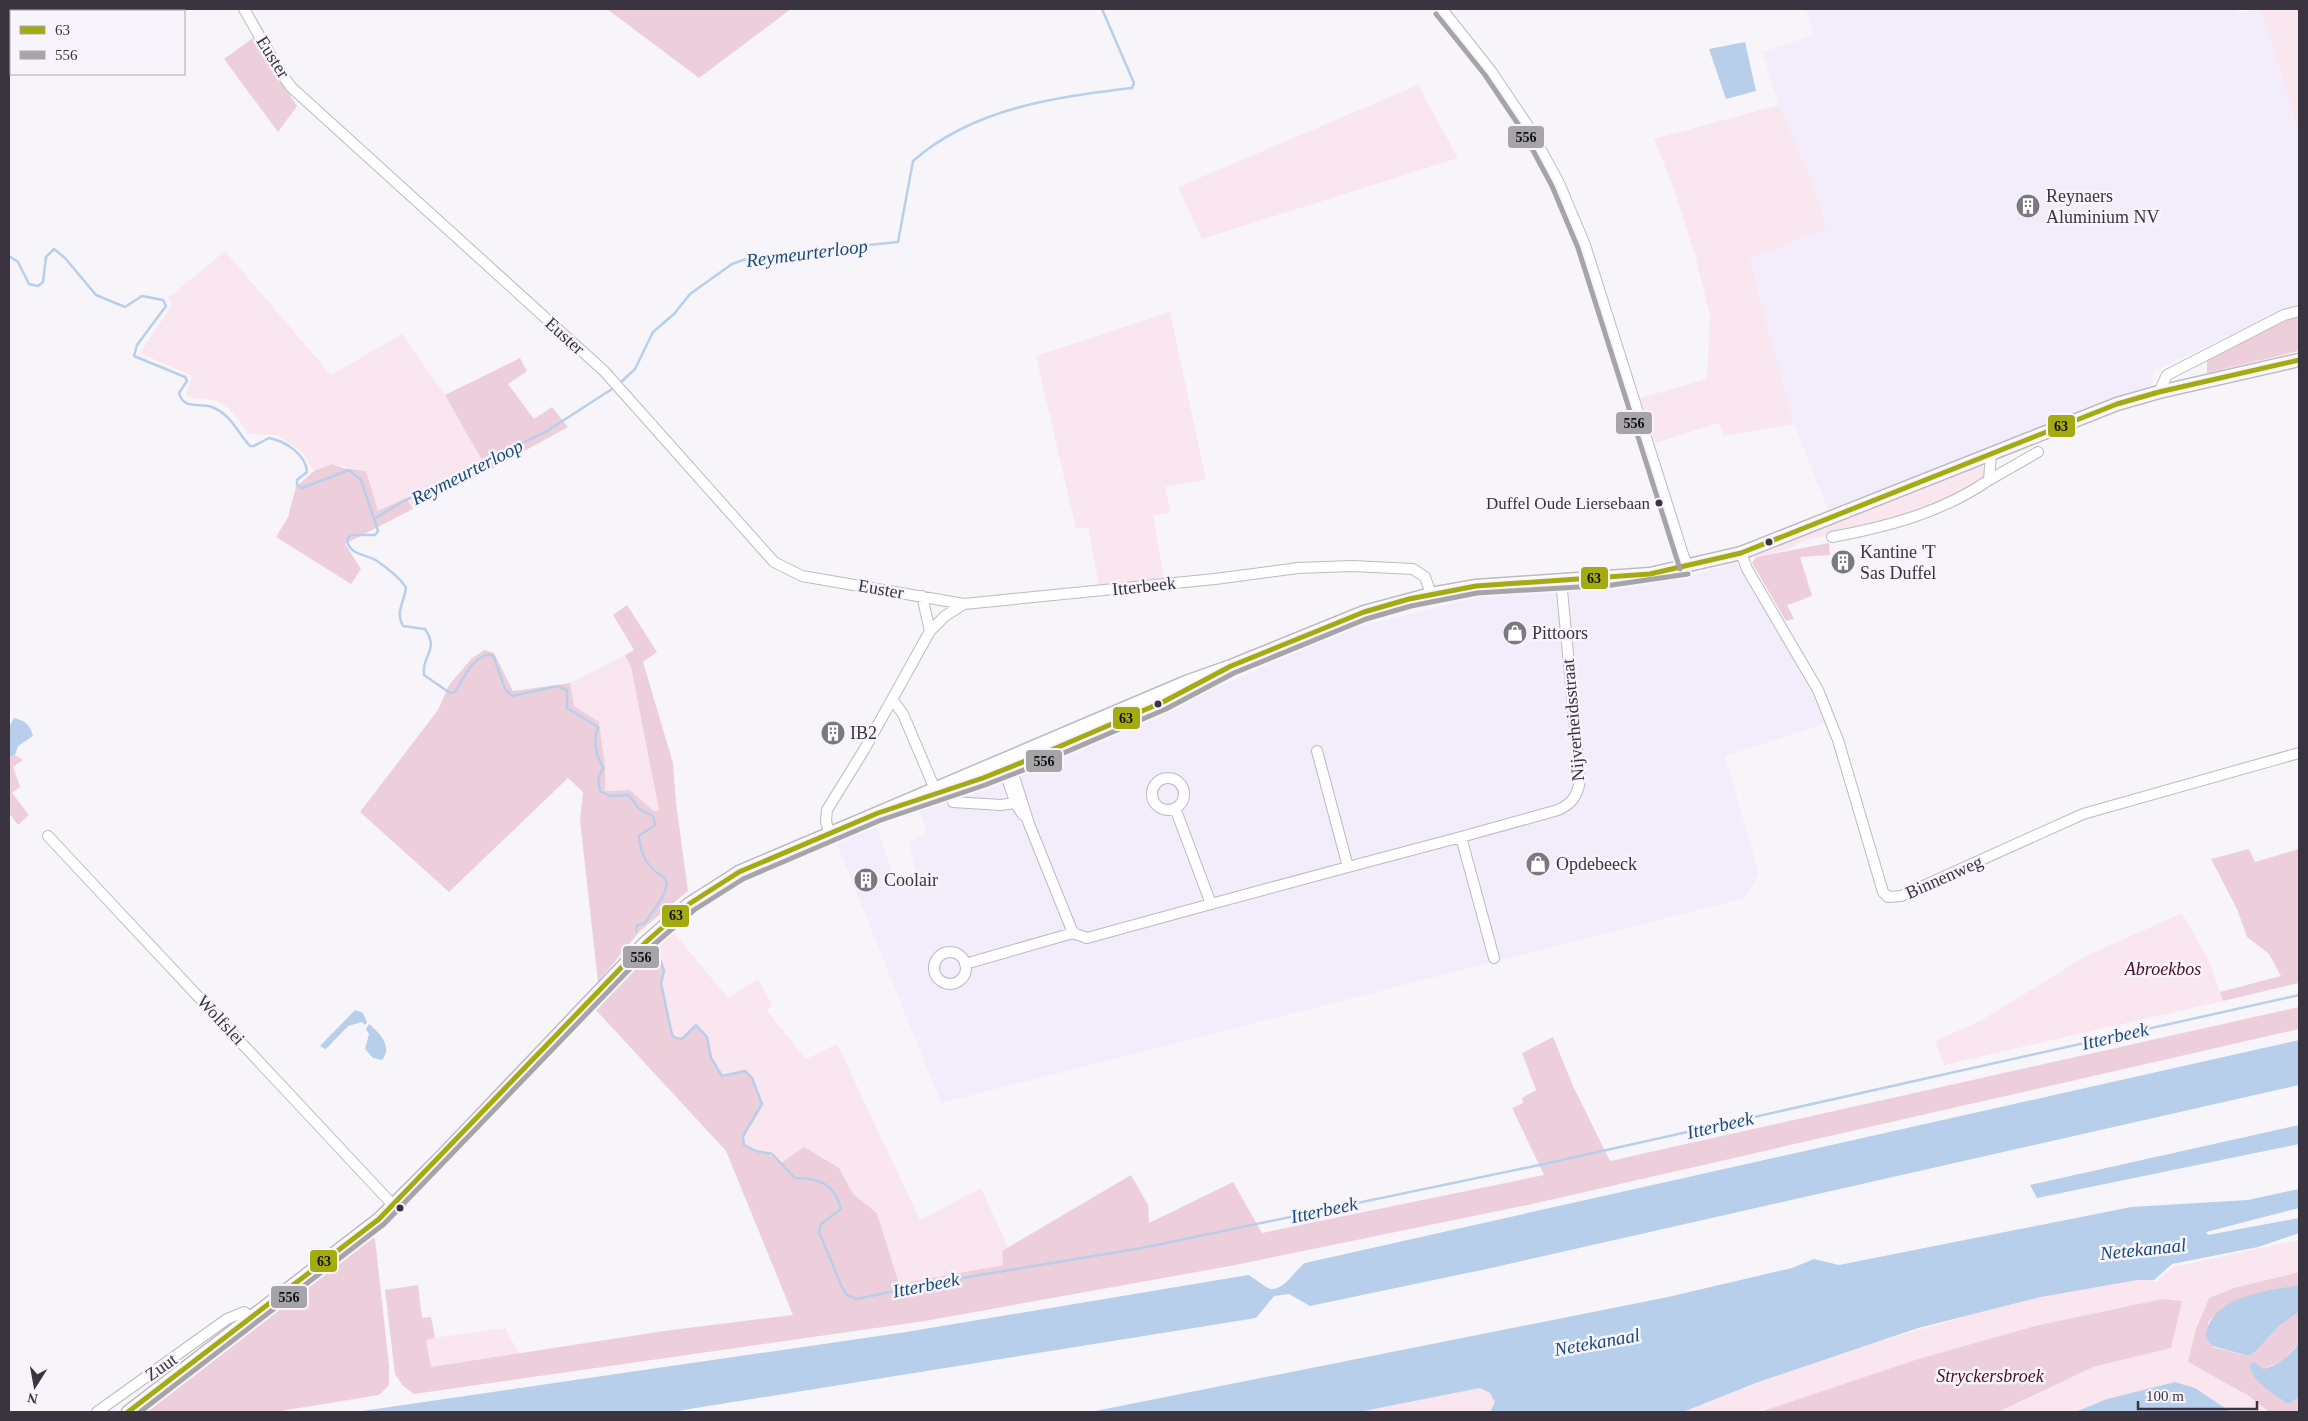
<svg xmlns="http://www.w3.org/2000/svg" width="2308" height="1421" font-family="Georgia,serif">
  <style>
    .built { fill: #f2ecfb }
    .green { fill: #fae6ee }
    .forest { fill: #edcfdb }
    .water { fill: #b7cfeb }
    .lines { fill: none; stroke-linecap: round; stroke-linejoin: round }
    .stream { stroke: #b7cfeb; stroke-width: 2.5 }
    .minor-casing { stroke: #bdbac2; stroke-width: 12 }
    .major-casing { stroke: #bdbac2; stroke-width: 15 }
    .minor { stroke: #fefefe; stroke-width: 10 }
    .major { stroke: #fefefe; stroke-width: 12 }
    .bus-1-casing { stroke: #f7f4fb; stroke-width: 9 }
    .bus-2-casing { stroke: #f7f4fb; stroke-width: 9 }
    .bus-1 { stroke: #a4ab10; stroke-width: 5 }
    .bus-2 { stroke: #a6a4a9; stroke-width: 5 }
    .bus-dot { fill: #393440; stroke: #f7f4fb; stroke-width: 2 }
    .labels { text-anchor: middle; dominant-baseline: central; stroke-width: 5; stroke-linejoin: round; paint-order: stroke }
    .bus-label { font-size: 17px; fill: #393440; stroke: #f7f4fb; text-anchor: end }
    .street-label { font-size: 18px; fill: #393440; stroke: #f7f4fb }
    .poi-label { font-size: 18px; fill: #393440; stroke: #f7f4fb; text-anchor: start }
    .park-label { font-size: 18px; font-style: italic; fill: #4b0d29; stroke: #f7f4fb }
    .water-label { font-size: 19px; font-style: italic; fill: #184b7a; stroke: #f7f4fb }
    .line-badge { stroke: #f7f4fb; stroke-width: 2 }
    .pale-badge-label { font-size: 14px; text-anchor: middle; font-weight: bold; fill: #111 }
  </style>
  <rect width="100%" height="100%" fill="#f7f5fa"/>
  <path class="built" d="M1806 9H2236L2237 12 2261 10 2299 132V303L2153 371V384L1828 510 1794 424 1748 259 1827 228 1810 176 1779 105 1762 52 1814 35Z
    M1736 562 1785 644 1827 723 1725 756 1759 874 1745 898 941 1103 835 839 875 823 896 882 916 876 909 842 927 833 918 806 1174 707 1346 630 1492 594 1680 579Z"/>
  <path class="green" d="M2299 9V132L2261 10Z
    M1418 85 1458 158 1202 239 1178 187Z
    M1779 105 1810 176 1827 228 1749 259 1794 424 1724 436 1719 423 1655 443 1640 398 1707 379 1710 315 1695 255 1673 186 1654 139Z
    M225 251 331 375 402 334 445 395 488 471 413 509 406 498 378 512 366 471 332 464 314 471 302 452 277 435 248 434C241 422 231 408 218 402 208 397 196 401 186 395L192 376 140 353 172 305 168 298Z
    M1170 312 1206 480 1165 487 1171 512 1153 516 1164 578 1099 586 1088 527 1076 529 1036 356Z
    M1982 465 1986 474 1983 480 1956 496 1889 521 1806 540 1788 549 1756 557 1757 553Z
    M625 655 631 667 660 810 654 811 630 790 605 791V766L599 723 574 706 570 683Z
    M2182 913 2210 963 2223 1001 1944 1065 1935 1041 1982 1020 2086 956Z
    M670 928 728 998 758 979 773 1006 766 1010 806 1059 837 1044 920 1220 981 1188 1008 1247 1002 1251 1003 1265 899 1284 877 1213 853 1194 839 1168 781 1163 772 1154 756 1151 744 1145 743 1136 751 1121 740 1071 729 1076H722L711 1058 707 1037 696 1025 682 1039 676 1038 672 1035 661 983 664 971 659 956 652 950Z
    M2299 1240V1272L2234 1288 2209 1298 2196 1329 2188 1362 2249 1396 2269 1412H2231L2195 1388 2175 1382 2107 1399 2075 1412H1998L2093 1367 2171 1348 2162 1299 2035 1326 1918 1359 1760 1412H1683C1812 1361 1944 1317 2081 1289 2098 1286 2140 1274 2156 1282L2173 1267Z
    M505 1328 520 1355 431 1367 426 1339Z
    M1480 1388 1490 1393 1495 1402 1490 1412H1359Z"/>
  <path class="forest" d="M607 9H791L699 78Z
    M253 38 297 106 278 132 224 59Z
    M2299 315V351L2207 373V358L2273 325Z
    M520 358 527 371 508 384 534 419 552 407 568 427 488 471 445 395Z
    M332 464 343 468 366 471 378 511 406 498 413 509 345 544 361 569 351 584 276 537 288 517 296 487 314 471Z
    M1829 543 1830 555 1800 557 1812 596 1787 605 1794 619 1786 621 1752 563 1756 557Z
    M627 605 657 652 643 662 673 763 676 803 688 891 640 931 598 982 580 820 583 792 568 778 449 892 360 812 438 710 449 685 472 658 485 650 494 653 513 691 570 683 574 706 599 722 605 766V791L630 790 654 811 659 810 631 667 625 655 634 650 613 615Z
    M15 755 23 760 13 767 20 787 12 793 29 815 18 825 9 813V757Z
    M2249 849 2255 862 2299 849V983L2223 1001 2220 992 2281 976 2269 954 2247 937 2237 909 2211 859Z
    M652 950 659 956 664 971 661 983 673 1035 676 1038 682 1039 696 1025 707 1037 711 1058 722 1075 745 1071 752 1078 762 1104 743 1136 744 1145C758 1152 770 1152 781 1163L804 1147 839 1168 853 1194 877 1213 899 1284 1003 1265 1002 1251 1131 1175 1148 1205 1149 1223 1233 1182 1262 1233 1544 1175 1512 1108 1523 1103 1522 1098 1536 1090 1522 1053 1553 1037 1573 1086 1610 1161 2299 1007V1029L1532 1204 1230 1266 925 1321 414 1394 403 1386 395 1374 385 1290 418 1285 422 1318 431 1317 435 1338 426 1340 431 1367 664 1331 793 1315 726 1151 594 1008Z
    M369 1235 375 1239 389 1365V1385L379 1395 275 1412H144L270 1316Z
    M2299 1272V1285C2266 1293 2230 1294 2208 1323L2212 1347 2249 1356 2257 1350 2279 1326 2299 1312V1343L2284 1360 2263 1369 2261 1385 2288 1404 2299 1398V1412H2269L2249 1396 2188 1362 2196 1329 2209 1298 2234 1288Z
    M2162 1299 2182 1301 2171 1348 2093 1367 1998 1412H1760L1918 1359 2035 1326Z"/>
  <path class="water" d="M1745 42 1756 91 1726 99 1709 49Z
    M14 718C26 721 30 725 33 736L18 746 15 755 9 757V727Z
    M355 1010 363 1013 367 1022 365 1025 362 1022 348 1026 327 1048 325 1049 320 1046Z
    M369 1024C380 1033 393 1047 382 1060L373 1058 365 1049 369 1034 366 1029Z
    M2299 1040V1085L1491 1268 1310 1306 1289 1294 1274 1296 1256 1318 671 1412H355L906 1332 1248 1275C1255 1278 1262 1285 1268 1288 1282 1294 1296 1269 1305 1263Z
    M2299 1125V1144L2037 1198 2030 1185Z
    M2299 1189V1208L2206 1232 2208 1235 2299 1218V1233L2258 1247 2172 1264 2154 1280H2137L2041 1297 1918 1328 1756 1383 1683 1412H1490L1495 1402 1490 1393 1480 1388 1359 1412H1090L1668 1297 1792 1268 1814 1259 1839 1265 2131 1207 2248 1200Z
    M2299 1285V1312L2279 1326 2257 1350 2249 1356 2212 1346 2205 1336C2213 1295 2265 1292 2299 1285Z
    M2299 1343V1398L2288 1404C2273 1393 2254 1384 2249 1365L2255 1362 2263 1369C2280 1364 2289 1357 2299 1343Z
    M2175 1382 2195 1388 2231 1412H2075L2107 1399Z"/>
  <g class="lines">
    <path class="stream" d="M9 256 18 262 29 284 38 286 43 282 46 257 54 249 65 258 96 295 125 307 142 296 163 300 166 306 137 345 134 356 185 377 187 381 179 393C184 411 200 402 212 407 232 415 237 432 250 446H254L269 438C285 441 306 454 307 472L297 480V485L302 488 349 470 361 480 378 531 375 535H350L347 540C349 555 366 554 377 561 387 568 401 578 406 588 404 603 395 612 403 626L425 629C440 651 421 655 424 675L450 693 455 692C463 679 475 652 493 655L505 689 512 696 558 686 567 690V708L598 727C593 742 595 753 603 768L598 780 600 791 610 796 629 795 639 809 653 816 655 825 639 836C640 853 648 870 664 877L667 884C664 900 653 909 645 923L637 925 636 931
      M620 383 635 369 653 332 674 314 690 294 732 264 752 257 898 242 913 161C973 108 1056 97 1132 88L1134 83 1102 9
      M374 519 404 501 547 431 615 387
      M652 950 659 956 664 971 661 983 672 1035 676 1038 682 1039 696 1025 707 1037 711 1058 722 1076 745 1071 752 1078 762 1104 743 1136 744 1145 756 1151 772 1154 795 1178C819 1178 835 1184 841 1209L821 1224 819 1232 842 1287 847 1295 857 1299 927 1284 1142 1248 1544 1164 2299 995"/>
    <defs>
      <path id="minor" d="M244 9 279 70 291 87 604 371 774 562 802 576 964 604
        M1442 9 1491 71 1528 126 1559 183 1585 245 1687 567
        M2159 392 2167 375 2284 315 2299 311
        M1989 480 2038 452
        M1832 537C1887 527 1943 512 1989 480L1991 454
        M1741 553 1747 569 1818 690 1838 740 1883 892 1888 897 1901 896 2083 814 2299 753
        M922 596 930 631
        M892 699 903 714 934 787
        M1317 751 1348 867 1461 837 1494 958
        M1002 764 1016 804 1023 815
        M1152 794a16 16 0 1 1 32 0a16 16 0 1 1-32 0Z
        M953 802 1001 805 1021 802
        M829 833 826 821 827 810 864 750 930 631 945 616 964 604 1215 579 1298 568 1352 566 1413 569 1425 577 1431 594
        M48 836 393 1205
        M1461 837 1558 810C1572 804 1577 796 1580 781L1561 580
        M1211 904 1348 867
        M1073 933 1087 938 1211 904 1175 808
        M934 968a16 16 0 1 1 32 0a16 16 0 1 1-32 0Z
        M965 964 1073 933 1029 824 1011 767 1005 763
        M97 1412 227 1319 244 1312 251 1317"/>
      <path id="major" d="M938 794 1028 760 1185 690
        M128 1412 379 1219 444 1154 646 942 689 904 739 872 1186 682 1231 666 1364 612 1431 594 1476 586 1650 574 1741 553 2117 404 2159 392 2299 360"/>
    </defs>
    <use href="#minor" class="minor-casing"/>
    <use href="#major" class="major-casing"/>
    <use href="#minor" class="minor"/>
    <use href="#major" class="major"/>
    <defs>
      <path id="bus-1" d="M128 1412 379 1219 646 942 689 904 739 872 878 813 983 778 1028 760 1163 702 1231 666 1364 612 1409 599 1476 586 1650 574 1741 553 2117 404 2159 392 2299 360"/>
      <path id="bus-2" d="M1436 14 1485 75 1522 130 1552 186 1578 248 1680 569
        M140 1412 384 1224 651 947 694 910 743 879 881 820 985 785 1031 767 1166 709 1234 673 1366 619 1411 606 1477 593 1612 585 1688 574"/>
    </defs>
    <use href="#bus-1" class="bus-1-casing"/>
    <use href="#bus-2" class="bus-2-casing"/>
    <use href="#bus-1" class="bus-1"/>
    <use href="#bus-2" class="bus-2"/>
  </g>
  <defs>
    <symbol id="building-disc" viewBox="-11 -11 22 22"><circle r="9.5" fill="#7c7881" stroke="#f7f4fb"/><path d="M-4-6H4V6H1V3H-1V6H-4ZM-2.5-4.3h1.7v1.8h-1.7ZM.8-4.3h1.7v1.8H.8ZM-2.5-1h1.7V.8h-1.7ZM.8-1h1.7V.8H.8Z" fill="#fff"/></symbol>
    <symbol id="shop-disc" viewBox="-11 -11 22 22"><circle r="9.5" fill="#7c7881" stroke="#f7f4fb"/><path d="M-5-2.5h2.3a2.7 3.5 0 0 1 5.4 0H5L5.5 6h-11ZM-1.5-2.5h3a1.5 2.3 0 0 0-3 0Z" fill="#fff"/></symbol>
  </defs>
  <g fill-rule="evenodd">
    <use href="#building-disc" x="2014" y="192" width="28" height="28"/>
    <use href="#building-disc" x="1829" y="548" width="28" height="28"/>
    <use href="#shop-disc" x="1501" y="619" width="28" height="28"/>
    <use href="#building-disc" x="819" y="719" width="28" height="28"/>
    <use href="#shop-disc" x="1524" y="850" width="28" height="28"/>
    <use href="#building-disc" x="852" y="866" width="28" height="28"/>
  </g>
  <g class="bus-dot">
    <circle cx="1659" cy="503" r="4.5"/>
    <circle cx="1769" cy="542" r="4.5"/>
    <circle cx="1158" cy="704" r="4.5"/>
    <circle cx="400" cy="1208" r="4.5"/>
  </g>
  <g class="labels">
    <g class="bus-label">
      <text x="1650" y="503">Duffel Oude Liersebaan</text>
    </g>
    <g class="street-label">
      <text transform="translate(273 57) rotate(58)">Euster</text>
      <text transform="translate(565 336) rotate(42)">Euster</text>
      <text transform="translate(1144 586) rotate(-6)">Itterbeek</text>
      <text transform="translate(881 589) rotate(10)">Euster</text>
      <text transform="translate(1573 720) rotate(-95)">Nijverheidsstraat</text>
      <text transform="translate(1944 877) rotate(-24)">Binnenweg</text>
      <text transform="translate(221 1020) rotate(47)">Wolfslei</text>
      <text transform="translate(161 1367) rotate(-35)">Zuut</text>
    </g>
    <g class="poi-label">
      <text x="2046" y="196">Reynaers<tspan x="2046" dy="21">Aluminium NV</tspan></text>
      <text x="1860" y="552">Kantine 'T<tspan x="1860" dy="21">Sas Duffel</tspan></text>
      <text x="1532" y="633">Pittoors</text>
      <text x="850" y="733">IB2</text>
      <text x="1556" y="864">Opdebeeck</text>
      <text x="884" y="880">Coolair</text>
    </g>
    <g class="park-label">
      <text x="2163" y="969">Abroekbos</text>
      <text x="1990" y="1376">Stryckersbroek</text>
    </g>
    <g class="water-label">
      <text transform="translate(807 253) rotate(-7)">Reymeurterloop</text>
      <text transform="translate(467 472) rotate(-27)">Reymeurterloop</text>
      <text transform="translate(2115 1036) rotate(-13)">Itterbeek</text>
      <text transform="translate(1720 1125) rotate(-13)">Itterbeek</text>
      <text transform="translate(1324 1210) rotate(-12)">Itterbeek</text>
      <text transform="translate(2143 1249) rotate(-6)">Netekanaal</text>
      <text transform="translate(926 1285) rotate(-11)">Itterbeek</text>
      <text transform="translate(1597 1342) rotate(-10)">Netekanaal</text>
    </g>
  </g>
  <g class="line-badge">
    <rect x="1507" y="125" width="38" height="24" rx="5" fill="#a6a4a9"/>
    <rect x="1615" y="411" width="38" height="24" rx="5" fill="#a6a4a9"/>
    <rect x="2047" y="414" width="29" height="24" rx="5" fill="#a4ab10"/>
    <rect x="1580" y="566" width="29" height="24" rx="5" fill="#a4ab10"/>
    <rect x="1112" y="706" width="29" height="24" rx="5" fill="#a4ab10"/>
    <rect x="1025" y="749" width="38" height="24" rx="5" fill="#a6a4a9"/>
    <rect x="661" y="904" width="29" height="24" rx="5" fill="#a4ab10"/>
    <rect x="622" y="945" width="38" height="24" rx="5" fill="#a6a4a9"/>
    <rect x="309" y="1249" width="29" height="24" rx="5" fill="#a4ab10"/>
    <rect x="270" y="1285" width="38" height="24" rx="5" fill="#a6a4a9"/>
  </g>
  <g class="pale-badge-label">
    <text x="1526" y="142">556</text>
    <text x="1634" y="428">556</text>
    <text x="2061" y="431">63</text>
    <text x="1594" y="583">63</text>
    <text x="1126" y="723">63</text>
    <text x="1044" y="766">556</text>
    <text x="676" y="920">63</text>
    <text x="641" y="962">556</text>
    <text x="324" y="1266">63</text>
    <text x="289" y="1302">556</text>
  </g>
  <rect width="2308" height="1421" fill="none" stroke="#393440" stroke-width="20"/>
  <rect x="10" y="10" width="175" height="65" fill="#f7f4fb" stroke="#aba7b0"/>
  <rect x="20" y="26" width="25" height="8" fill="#a4ab10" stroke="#aba7b0"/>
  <text x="55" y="35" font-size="15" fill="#393440">63</text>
  <rect x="20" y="51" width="25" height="8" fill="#a6a4a9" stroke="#aba7b0"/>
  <text x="55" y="60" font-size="15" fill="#393440">556</text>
  <g transform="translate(35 1386) rotate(191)" stroke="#f7f4fb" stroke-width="4" paint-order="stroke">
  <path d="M0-4L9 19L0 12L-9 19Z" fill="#393440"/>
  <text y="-8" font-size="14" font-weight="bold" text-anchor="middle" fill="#393440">N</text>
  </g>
  <path d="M2138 1401v8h119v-8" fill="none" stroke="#393440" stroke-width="2.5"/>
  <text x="2146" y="1401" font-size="15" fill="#393440" stroke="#f7f4fb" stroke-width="4" paint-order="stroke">100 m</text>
</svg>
